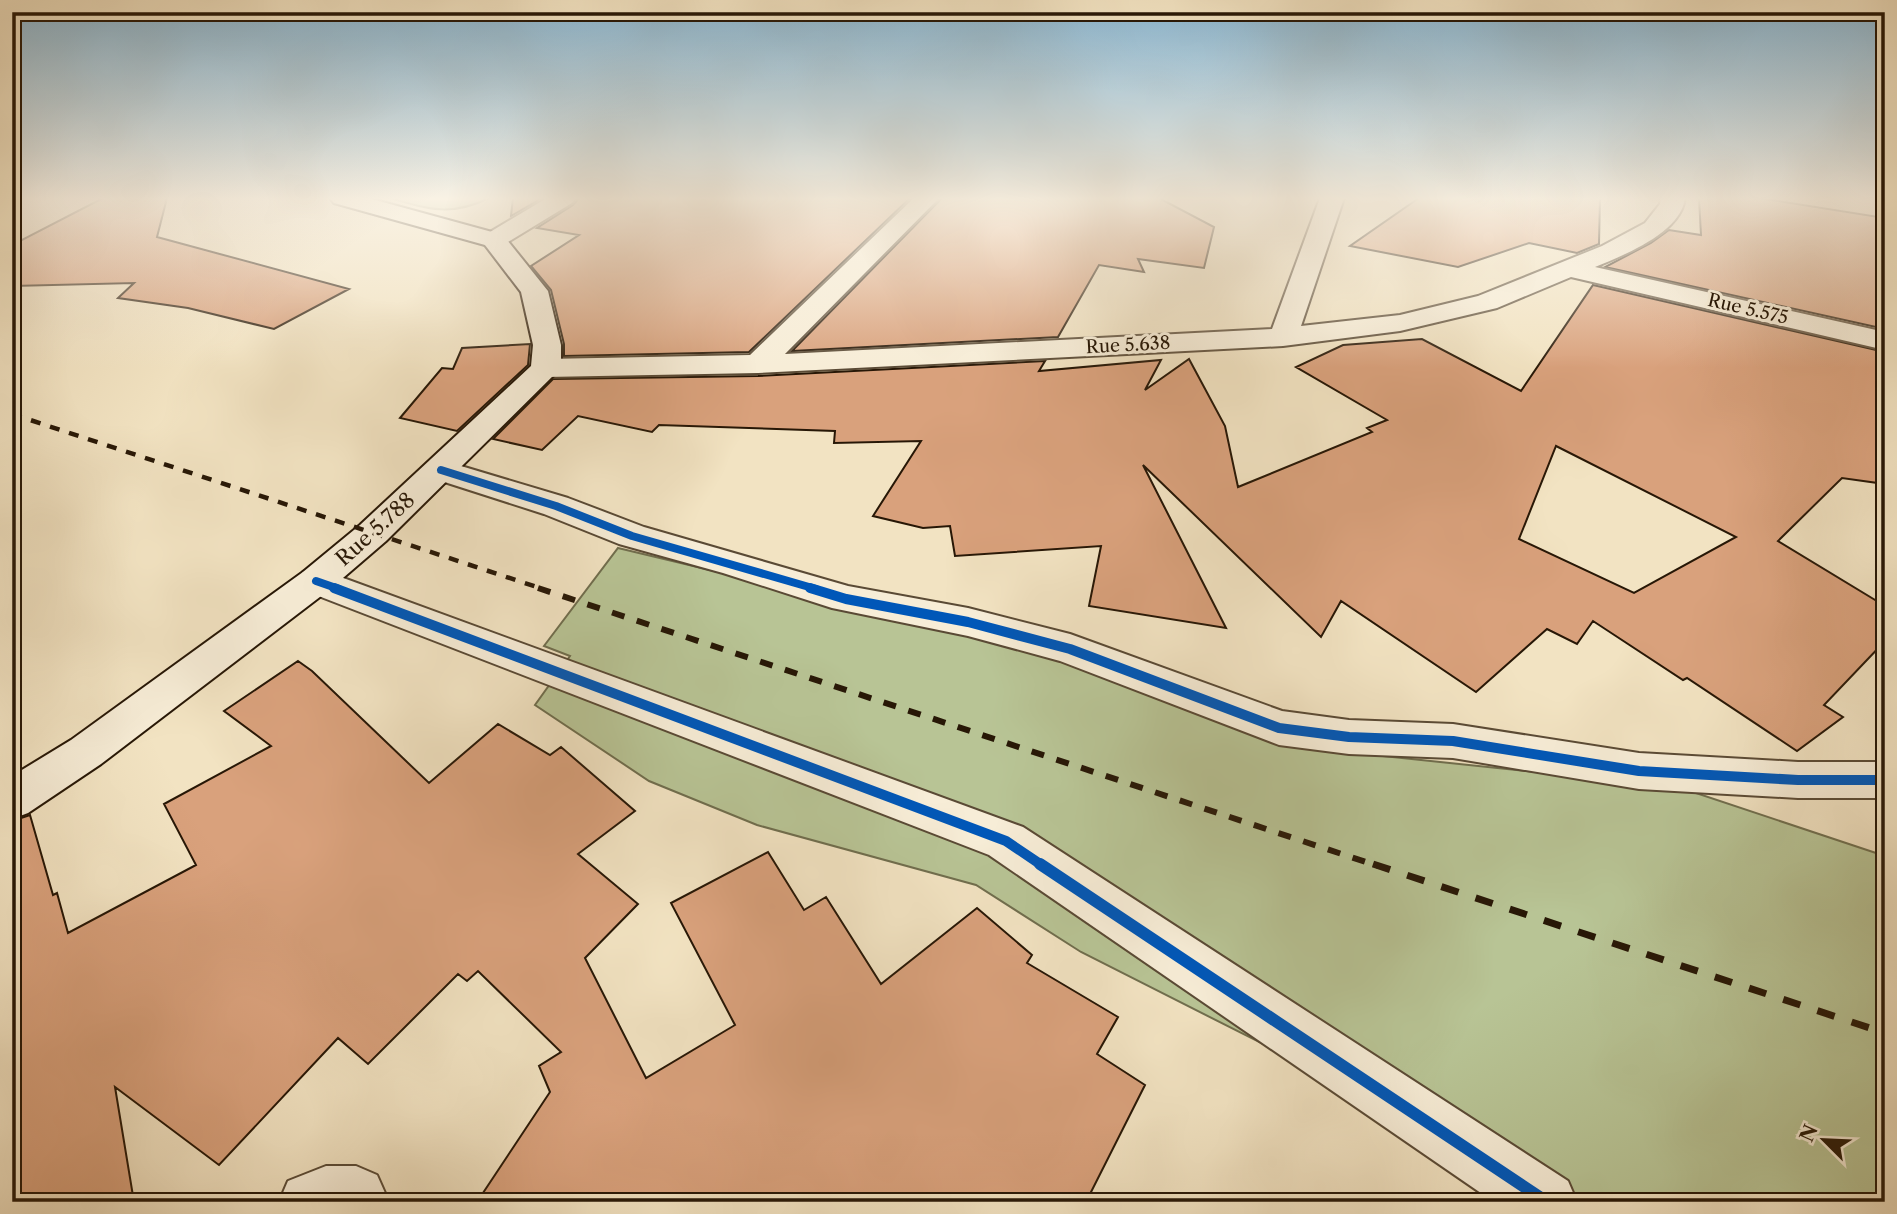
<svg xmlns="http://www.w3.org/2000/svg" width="1897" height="1214" font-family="'Libre Caslon Text',serif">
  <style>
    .green { fill: #b8c495; stroke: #706e4e; stroke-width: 2 }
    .building { fill: #d9a17c; stroke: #271706; stroke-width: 2; fill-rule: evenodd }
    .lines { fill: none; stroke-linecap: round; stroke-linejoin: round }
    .street-casing { stroke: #5a4a35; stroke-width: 4 }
    .secondary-casing { stroke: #271706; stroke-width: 4 }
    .street { fill: #f7edd7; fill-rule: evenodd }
    .secondary { fill: #f7edd7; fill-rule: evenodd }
    .rail-far2 { stroke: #271706; stroke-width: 4.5; stroke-dasharray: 10 10; stroke-linecap: butt }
    .rail-far1 { stroke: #271706; stroke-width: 6; stroke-dasharray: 13 13; stroke-linecap: butt }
    .rail { stroke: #271706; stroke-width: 7; stroke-dasharray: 18 18; stroke-linecap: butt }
    .cycleway-far2-casing { stroke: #f7edd7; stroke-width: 11 }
    .cycleway-far1-casing { stroke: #f7edd7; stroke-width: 14 }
    .cycleway-casing { stroke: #f7edd7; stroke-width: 17 }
    .cycleway-far2 { stroke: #0057b8; stroke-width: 8 }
    .cycleway-far1 { stroke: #0057b8; stroke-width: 10 }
    .cycleway { stroke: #0057b8; stroke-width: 12 }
    .labels { text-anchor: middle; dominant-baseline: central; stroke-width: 6; stroke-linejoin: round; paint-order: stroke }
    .far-street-label { font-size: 18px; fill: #271706; stroke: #f7edd7 }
    .street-label { font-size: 21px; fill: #271706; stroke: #f7edd7 }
  </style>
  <rect width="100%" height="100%" fill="#f2e3c2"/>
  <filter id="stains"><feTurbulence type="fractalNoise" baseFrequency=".00286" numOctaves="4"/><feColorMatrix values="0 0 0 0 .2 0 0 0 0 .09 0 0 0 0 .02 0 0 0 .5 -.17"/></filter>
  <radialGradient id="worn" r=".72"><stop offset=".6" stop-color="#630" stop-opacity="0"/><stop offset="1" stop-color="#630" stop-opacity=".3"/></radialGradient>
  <path class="green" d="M390 198H489C451 217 427 209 390 198Z
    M618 548 1014 643 1364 754 1678 787 1885 856V1202H1576L1081 952 976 885 757 825 649 781 535 705 570 656 544 646Z"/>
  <path class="building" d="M103 198H167L157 237 349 289 274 329 188 308 118 298 134 283 12 286V245Z
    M513 198H542L511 216Z
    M579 198H910L749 352 564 356V344L551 290 531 266 579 235 537 228 573 205Z
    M942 198H1159L1214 227 1204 268 1138 259 1144 272 1099 265 1058 337 792 351Z
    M1419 198H1600L1599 244 1577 253 1529 243 1458 267 1350 246Z
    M1699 198H1759L1885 218V329L1605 267 1651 243 1669 230 1701 235Z
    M1593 285 1885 352V484L1842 478 1778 541 1885 606V641L1824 705 1843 717 1797 751 1687 678 1683 680 1593 621 1577 644 1547 629 1476 692 1341 601 1321 637 1143 465 1226 628 1089 606 1101 546 955 556 950 526 923 528 873 516 921 441 834 443 835 431 659 425 652 432 578 416 542 450 493 439 553 379 758 376 1045 361 1039 371 1161 360 1145 390 1189 359 1225 426 1238 487 1372 432 1367 428 1387 420 1296 367 1343 345 1422 339 1521 391ZM1556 446 1736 537 1634 593 1519 539Z
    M530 344 528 365 457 431 400 418 442 368 453 369 462 348Z
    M298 661 312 671 429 783 498 724 550 755 561 747 635 811 578 854 638 904 585 958 646 1078 735 1025 671 903 768 852 804 910 826 897 881 984 977 908 1032 955 1027 963 1118 1017 1097 1054 1145 1085 1086 1202H477L550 1092 539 1066 561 1052 478 971 467 981 458 974 368 1064 338 1038 219 1165 115 1087 134 1202H12V821L30 815 53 895 57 893 68 933 196 865 164 804 271 746 224 711Z"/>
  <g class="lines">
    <defs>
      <path id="street" d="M547 198H576L572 203 503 245 494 248 485 245 481 240 485 235Z
        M914 198H939L785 354 1272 329 1320 198H1344L1301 326 1400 315 1478 296 1602 246 1645 223 1660 204 1661 198H1685C1681 233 1624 255 1595 267L1885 332V350L1571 277 1497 308 1400 331 1283 346 758 373 546 377 535 374 531 368 535 362 546 359 750 355Z
        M441 460 568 498 644 527 848 586 968 608 1070 634 1282 711 1349 720 1453 724 1639 753 1798 762H1885V798H1798L1639 789 1453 758 1349 754 1279 745 1060 661 968 636 832 608 723 573 619 544 544 514 429 477 424 470 429 463Z
        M316 568 1023 827 1568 1181 1577 1202H1494L989 855 303 590 297 581 303 572Z
        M326 1166H356L377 1175 389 1202H279L288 1181Z"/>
      <path id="secondary" d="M330 198H368L503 235 548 291 561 345V368L386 541 329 590 101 764 28 813 12 819V776L71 740 303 572 360 525 531 366 533 345 521 292 485 245 334 203Z"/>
    </defs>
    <use href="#street" class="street-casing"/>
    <use href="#secondary" class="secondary-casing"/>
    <use href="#street" class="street"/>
    <use href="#secondary" class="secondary"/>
    <path class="rail-far2" d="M12 414 543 589"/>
    <path class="rail-far1" d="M538 588 1378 866"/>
    <path class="rail" d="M1373 864 1885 1033"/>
    <defs>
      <path id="cycleway-far2" d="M441 470 556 506 632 536 816 589
        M316 581 339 589"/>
      <path id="cycleway-far1" d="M334 588 1006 841 1043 866
        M810 588 846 599 968 622 1070 649 1279 728 1349 737 1453 741 1639 771 1798 780H1885"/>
      <path id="cycleway" d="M1040 864 1547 1202"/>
    </defs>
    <use href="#cycleway-far2" class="cycleway-far2-casing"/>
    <use href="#cycleway-far1" class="cycleway-far1-casing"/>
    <use href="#cycleway" class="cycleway-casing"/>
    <use href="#cycleway-far2" class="cycleway-far2"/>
    <use href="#cycleway-far1" class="cycleway-far1"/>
    <use href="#cycleway" class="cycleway"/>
  </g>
  <linearGradient id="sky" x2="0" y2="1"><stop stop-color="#89b8d5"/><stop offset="0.54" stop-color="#f9f2e4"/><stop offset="1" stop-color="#f9f2e4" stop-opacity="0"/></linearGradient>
  <rect width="1897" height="368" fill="url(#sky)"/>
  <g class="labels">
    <g class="far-street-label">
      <text transform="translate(1748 309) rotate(13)">Rue 5.575</text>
      <text transform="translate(1128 345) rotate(-3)">Rue 5.638</text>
    </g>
    <g class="street-label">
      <text transform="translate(375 529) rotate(-42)">Rue 5.788</text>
    </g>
  </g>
  <rect width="1897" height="1214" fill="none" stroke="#f2e3c2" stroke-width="42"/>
  <rect x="14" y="14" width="1869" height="1186" fill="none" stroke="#271706" stroke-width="3.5"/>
  <rect x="21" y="21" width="1855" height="1172" fill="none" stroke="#271706" stroke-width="2"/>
  <g transform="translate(1824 1140) rotate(294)" stroke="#f7edd7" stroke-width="5" paint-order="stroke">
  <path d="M0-5L12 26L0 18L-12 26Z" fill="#271706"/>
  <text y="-10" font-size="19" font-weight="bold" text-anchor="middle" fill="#271706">N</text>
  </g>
  <rect width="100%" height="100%" filter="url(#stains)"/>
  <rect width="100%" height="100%" fill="url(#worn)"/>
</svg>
